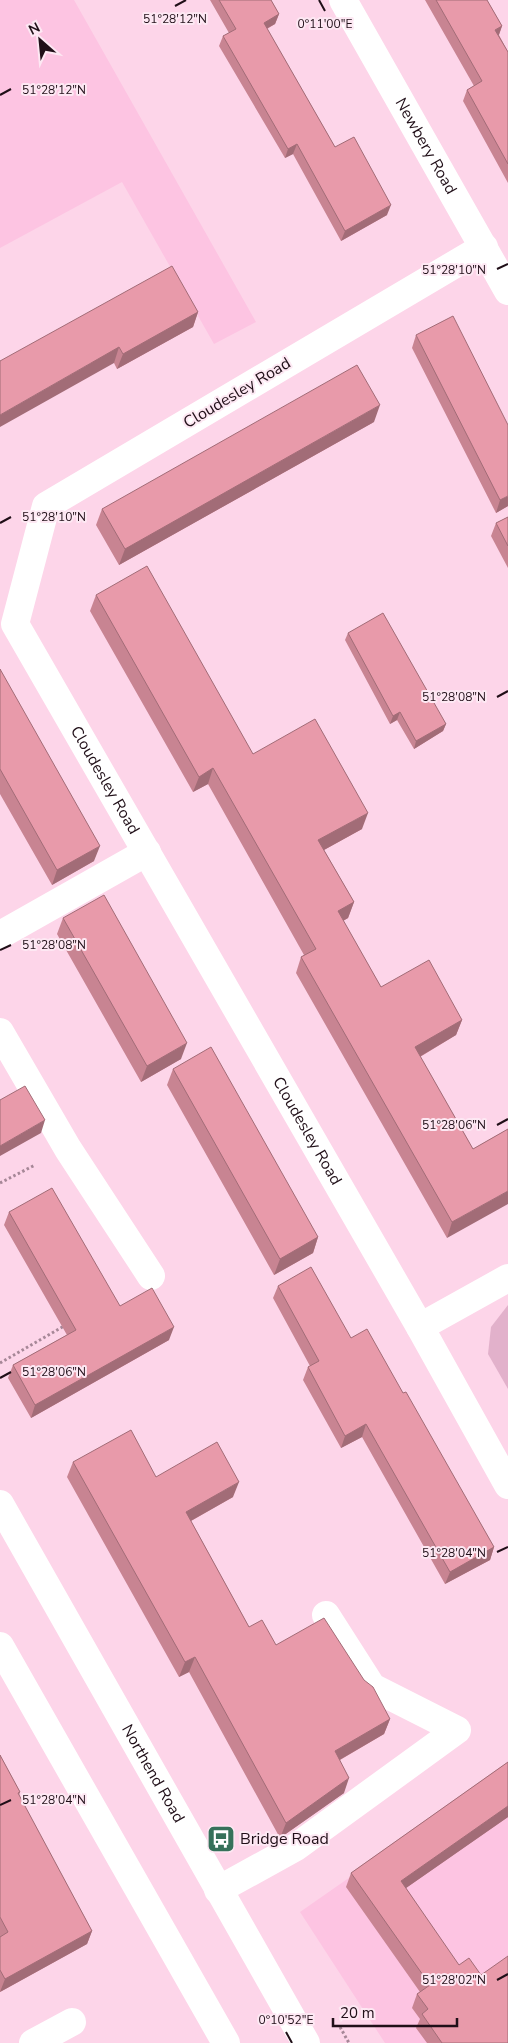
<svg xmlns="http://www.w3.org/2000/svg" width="508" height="2043" font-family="'Nunito Sans',sans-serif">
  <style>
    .built { fill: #fdc4e2 }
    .green { fill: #e2b1cb }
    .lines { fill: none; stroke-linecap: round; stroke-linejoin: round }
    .path { stroke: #a68797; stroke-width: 3; stroke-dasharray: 2.5 2.5; stroke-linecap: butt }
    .minor { stroke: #fff; stroke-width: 28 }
    .major { stroke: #fff; stroke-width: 28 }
    .wall { fill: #c88492 }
    .shaded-wall { fill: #a26c77 }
    .building { fill: #e89aaa; stroke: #a26c77 }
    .ticks { fill: none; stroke: #200f18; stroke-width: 2 }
    .labels { text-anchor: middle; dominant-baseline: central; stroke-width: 4; stroke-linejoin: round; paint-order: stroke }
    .street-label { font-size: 16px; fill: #200f18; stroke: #fde8f3 }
    .poi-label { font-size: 16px; fill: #200f18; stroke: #fde8f3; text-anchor: start }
    .ticks-label { font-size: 12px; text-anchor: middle; fill: #200f18; stroke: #fde8f3; stroke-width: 4; stroke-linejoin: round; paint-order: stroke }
  </style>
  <rect width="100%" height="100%" fill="#fdd5e9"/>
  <path class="built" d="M0 0H74L256 322 214 344 122 182 0 248Z
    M508 1767V2043H385L300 1912Z"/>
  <path class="green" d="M508 1305V1389L488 1354 491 1327Z"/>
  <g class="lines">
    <path class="path" d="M0 1183 35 1165
      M0 1363 64 1326
      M340 2027 349 2043"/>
    <g class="minor">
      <path id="s1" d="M343 0 508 291"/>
      <path id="s2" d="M484 247 46 506 15 624 420 1327 508 1485"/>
      <path d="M0 935 147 852"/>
      <path d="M0 1032 68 1149 151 1276"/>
      <path d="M420 1327 508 1278"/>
      <path d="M218 1890 296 1847 457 1730 372 1687 326 1615"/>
      <path d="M33 2043 72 2022"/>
    </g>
    <g class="major">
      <path id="s3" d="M0 1504 306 2043"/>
      <path d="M0 1646 226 2043"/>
    </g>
  </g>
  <path class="wall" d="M210 0H271L279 14 275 24 267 29 335 147 387 215 341 241 293 154 285 158 219 46 223 36 229 33Z
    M425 0H487L502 26 499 35 508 52V183L463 101 467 90 474 86Z
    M198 312 193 327 117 369 114 363 0 361Z
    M416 335 508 506 496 513 412 348Z
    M374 422 119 565 96 525 102 509Z
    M508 517V568L491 536 496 523Z
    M96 595 253 754 362 829 324 850 354 902 348 918 343 921 381 987 462 1020 456 1035 420 1057 473 1149 508 1129 447 1238 296 973 301 957 304 955 208 784 193 792 90 611Z
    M348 633 446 724 443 731 414 749 397 720 390 724 345 640Z
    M0 669 94 861 52 885 0 794Z
    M63 918 181 1059 141 1082 57 934Z
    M173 1069 318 1237 313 1253 274 1275 167 1085Z
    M9 1212 120 1306 169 1340 31 1418 8 1378 13 1365 67 1335 4 1225Z
    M278 1286 351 1338 403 1393 494 1547 490 1560 445 1584 362 1437 341 1448 303 1380 308 1367 310 1366 273 1298Z
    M73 1462 156 1477 233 1497 191 1521 249 1627 276 1645 364 1680 390 1719 384 1734 340 1760 344 1793 280 1838 189 1672 179 1677 67 1477Z
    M0 1755 20 1792 19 1796 92 1931 87 1944 0 1992Z
    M508 1762V1817L406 1888 508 2043H427L416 2028 420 2019 412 2008 417 1994 420 1992 346 1887 351 1873Z"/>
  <path class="shaded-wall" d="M279 14 275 24 260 32 264 23Z
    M502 26 498 37 495 30Z
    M297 144 293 154 285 158 288 149Z
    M391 205 387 215 341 241 345 231Z
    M198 312 193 327 117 369 123 354Z
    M119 347 114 363 0 427V415Z
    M380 405 374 422 119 565 125 549Z
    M508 496V506L496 513 500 500Z
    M400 712 397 720 390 724 393 716Z
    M446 724 443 731 414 749 416 741Z
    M213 768 208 784 193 792 199 777Z
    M368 813 362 829 313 856 318 840Z
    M100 846 94 861 52 885 57 870Z
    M354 902 348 918 332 927 338 911Z
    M462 1020 456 1035 409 1063 415 1047Z
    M187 1043 181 1059 141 1082 147 1066Z
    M45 1120 41 1133 0 1156V1146Z
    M508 1191V1204L447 1238 452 1222Z
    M318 1237 313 1253 274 1275 280 1259Z
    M174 1327 169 1340 31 1418 35 1405Z
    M366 1424 362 1437 341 1448 345 1436Z
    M239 1482 233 1497 180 1527 186 1512Z
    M494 1547 490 1560 445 1584 450 1572Z
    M195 1657 189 1672 179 1677 185 1662Z
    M390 1719 384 1734 329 1766 335 1751Z
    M349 1778 344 1793 280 1838 286 1823Z
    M508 1806V1817L396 1895 401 1881Z
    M92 1931 87 1944 0 1992 5 1979Z"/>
  <path class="building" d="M219 0H271L279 14 264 23 335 147 354 137 391 205 345 231 297 144 288 149 223 36 236 29Z
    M436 0H487L502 26 495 30 508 52V164L467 90 482 81Z
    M172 266 198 312 123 354 119 347 0 415V361Z
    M453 316 508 425V496L500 500 416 335Z
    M357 365 380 405 125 549 102 509Z
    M508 517V546L496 523Z
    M147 566 253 754 315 719 368 813 318 840 354 902 338 911 381 987 429 960 462 1020 415 1047 473 1149 508 1129V1191L452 1222 301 957 316 949 213 768 199 777 96 595Z
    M383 613 446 724 416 741 400 712 393 716 348 633Z
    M0 669 100 846 57 870 0 769Z
    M104 895 187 1043 147 1066 63 918Z
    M211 1047 318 1237 280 1259 173 1069Z
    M25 1086 45 1120 0 1146V1100Z
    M52 1188 120 1306 152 1288 174 1327 35 1405 13 1365 76 1330 9 1212Z
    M311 1267 351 1338 367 1329 403 1393 406 1392 494 1547 450 1572 366 1424 345 1436 308 1367 319 1361 278 1286Z
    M131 1430 156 1477 217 1442 239 1482 186 1512 249 1627 262 1620 276 1645 324 1618 364 1680 373 1687 390 1719 335 1751 349 1778 286 1823 195 1657 185 1662 73 1462Z
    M0 1755 20 1792 18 1793 92 1931 5 1979 0 1970V1937L8 1932 0 1917Z
    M508 1762V1806L401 1881 459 1965 469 1958 481 1975 508 1956V2043H442L422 2014 428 2009 417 1994 430 1985 351 1873Z"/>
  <path class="ticks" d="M319 0 325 11M175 6 186 0M0 95 11 89M497 269 508 264M0 523 11 517M497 697 508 691M0 950 11 945M497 1125 508 1119M0 1378 11 1372M497 1552 508 1547M0 1805 11 1800M497 1980 508 1974M286 2032 292 2043"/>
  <defs>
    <symbol id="bus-square" viewBox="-11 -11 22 22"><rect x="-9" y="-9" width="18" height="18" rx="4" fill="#36715a" stroke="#fde8f3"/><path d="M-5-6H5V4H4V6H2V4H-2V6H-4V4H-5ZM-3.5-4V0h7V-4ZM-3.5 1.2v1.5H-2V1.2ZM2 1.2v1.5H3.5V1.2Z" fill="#fff"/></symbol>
  </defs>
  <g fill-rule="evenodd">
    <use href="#bus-square" x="205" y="1823" width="32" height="32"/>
  </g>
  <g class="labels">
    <g class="street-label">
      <text stroke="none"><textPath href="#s1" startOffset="168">Newbery Road</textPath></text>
      <text transform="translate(237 393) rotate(-31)">Cloudesley Road</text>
      <text stroke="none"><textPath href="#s2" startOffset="811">Cloudesley Road</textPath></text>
      <text stroke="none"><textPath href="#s2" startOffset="1216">Cloudesley Road</textPath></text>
      <text stroke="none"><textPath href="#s3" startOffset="310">Northend Road</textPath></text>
    </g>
    <g class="poi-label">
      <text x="240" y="1839">Bridge Road</text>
    </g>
  </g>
  <g class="ticks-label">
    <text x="175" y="23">51°28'12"N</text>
    <text x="325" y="28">0°11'00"E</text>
    <text x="54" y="94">51°28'12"N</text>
    <text x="454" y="274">51°28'10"N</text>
    <text x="54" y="521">51°28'10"N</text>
    <text x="454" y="701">51°28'08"N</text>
    <text x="54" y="949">51°28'08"N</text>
    <text x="454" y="1129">51°28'06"N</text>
    <text x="54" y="1376">51°28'06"N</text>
    <text x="454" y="1557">51°28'04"N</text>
    <text x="54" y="1804">51°28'04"N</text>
    <text x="454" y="1984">51°28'02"N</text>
    <text x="286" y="2024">0°10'52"E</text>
  </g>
  <g transform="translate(40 40) rotate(333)" stroke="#fde8f3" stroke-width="4" paint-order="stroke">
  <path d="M0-4L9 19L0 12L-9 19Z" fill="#200f18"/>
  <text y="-8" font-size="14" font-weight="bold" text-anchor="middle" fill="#200f18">N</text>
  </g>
  <path d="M333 2018v8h124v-8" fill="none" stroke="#200f18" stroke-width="2.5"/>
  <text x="340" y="2018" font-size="15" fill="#200f18" stroke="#fde8f3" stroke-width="4" paint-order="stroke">20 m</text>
</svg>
